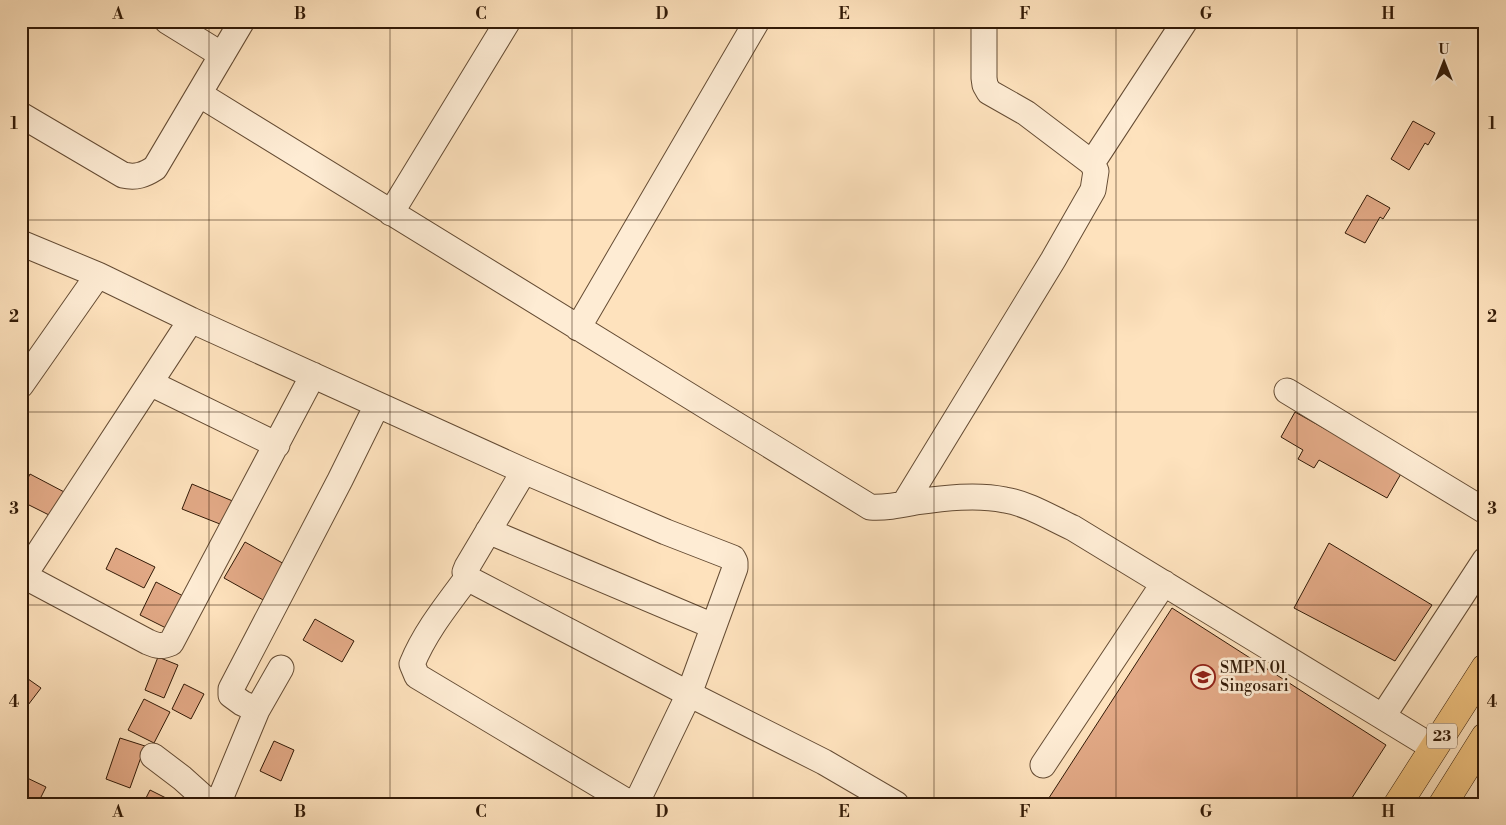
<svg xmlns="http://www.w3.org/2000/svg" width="1506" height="825" font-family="'Libre Bodoni',serif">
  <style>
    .building { fill: #e2a986; stroke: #321a07 }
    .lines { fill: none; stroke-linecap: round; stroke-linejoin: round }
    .minor-casing { stroke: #654c34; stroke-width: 27 }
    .highway-casing { stroke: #321a07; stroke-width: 29 }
    .minor { stroke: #feecd4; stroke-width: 25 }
    .highway { stroke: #efc17e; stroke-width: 28 }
    .grid { fill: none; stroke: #321a07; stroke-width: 1; stroke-opacity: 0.55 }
    .labels { text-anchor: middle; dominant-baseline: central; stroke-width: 5; stroke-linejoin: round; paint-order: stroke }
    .shield { fill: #feecd4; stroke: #6f5944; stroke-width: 1 }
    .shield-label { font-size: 15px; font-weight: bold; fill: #321a07 }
    .poi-label { font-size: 16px; fill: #321a07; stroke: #feecd4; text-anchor: start }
    .neatline { fill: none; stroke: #321a07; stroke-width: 2 }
    .grid-label { font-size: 16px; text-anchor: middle; font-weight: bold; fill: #321a07 }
  </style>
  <rect width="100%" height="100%" fill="#fee2bd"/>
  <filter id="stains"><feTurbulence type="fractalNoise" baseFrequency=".004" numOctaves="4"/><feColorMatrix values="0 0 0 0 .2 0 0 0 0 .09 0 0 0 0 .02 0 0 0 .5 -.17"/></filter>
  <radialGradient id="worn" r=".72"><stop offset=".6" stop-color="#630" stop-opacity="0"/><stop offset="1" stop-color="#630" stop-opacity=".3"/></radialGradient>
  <path class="building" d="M1413 121 1435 133 1428 145 1425 143 1409 170 1391 159Z
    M1367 195 1390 208 1383 219 1380 217 1365 243 1345 233Z
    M1295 412 1402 472 1387 498 1319 460 1314 468 1298 459 1303 450 1281 437Z
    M30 474 68 494 55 518 21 501V492Z
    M192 484 235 502 225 526 182 509Z
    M245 542 286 565 265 601 224 578Z
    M1329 543 1432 605 1395 661 1294 608Z
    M116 548 155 567 144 588 106 569Z
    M156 582 187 598 170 630 140 615Z
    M1172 608 1386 745 1348 804H1045Z
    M315 619 354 641 342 662 303 640Z
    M158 657 178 665 164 698 145 690Z
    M21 674 41 688 25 709 21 706Z
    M184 684 204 694 191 719 172 709Z
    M144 699 170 712 154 743 128 730Z
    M120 738 145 746 130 788 106 779Z
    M274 741 294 750 281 781 260 771Z
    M21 775 46 787 38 803 21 795Z
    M150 790 178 804H143Z"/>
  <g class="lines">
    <defs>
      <path id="minor" d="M167 21 222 55
        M199 94 870 507C886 508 900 505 916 502 944 498 977 494 1005 500 1029 504 1051 518 1073 528L1434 748
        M21 115 123 175C136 178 144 175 155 168L242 21
        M1092 163 1185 21
        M391 213 508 21
        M21 243 98 275 191 320 524 471 666 532 733 558 735 562V568L689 694 636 804
        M578 328 757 21
        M150 383 277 445
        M21 385 98 275
        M1287 391 1485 511
        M524 471 467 567 465 572 467 578 689 694 824 762 896 804
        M904 504 1053 260 1093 190 1096 171 1092 163 1026 113 989 92 985 85 984 78V21
        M488 531 713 626
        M24 576 148 642C157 646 162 647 171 643L313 375
        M467 578C447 605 425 632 412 664L417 676 631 804
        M21 580 191 320
        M257 710 242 703 231 695V689L340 480 377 405
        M1383 716 1485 560
        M153 756 182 778 211 804
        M1043 765 1164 583
        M218 804 257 710 281 668"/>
      <path id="highway" d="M1398 804 1485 668
        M1443 804 1485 737"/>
    </defs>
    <use href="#minor" class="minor-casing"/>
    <use href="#highway" class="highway-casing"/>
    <use href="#minor" class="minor"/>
    <use href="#highway" class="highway"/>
  </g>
  <path class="grid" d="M209 21V804M390 21V804M572 21V804M753 21V804M934 21V804M1116 21V804M1297 21V804M21 220H1485M21 412H1485M21 605H1485"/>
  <defs>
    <symbol id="school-ring" viewBox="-11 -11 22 22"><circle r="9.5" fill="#feecd4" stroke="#8f2418" stroke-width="1.5"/><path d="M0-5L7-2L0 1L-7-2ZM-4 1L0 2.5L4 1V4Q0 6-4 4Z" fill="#8f2418"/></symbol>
  </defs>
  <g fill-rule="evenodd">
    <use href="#school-ring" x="1189" y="663" width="28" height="28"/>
  </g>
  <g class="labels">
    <rect class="shield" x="1427" y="723.5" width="30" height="25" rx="4"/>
    <g class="shield-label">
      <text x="1442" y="736">23</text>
    </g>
    <g class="poi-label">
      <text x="1220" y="668">SMPN 01<tspan x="1220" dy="18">Singosari</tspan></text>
    </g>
  </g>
  <rect width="1506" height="825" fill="none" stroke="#fee2bd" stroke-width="55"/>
  <g transform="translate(1444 62)" stroke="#feecd4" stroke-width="4" paint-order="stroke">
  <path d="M0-4L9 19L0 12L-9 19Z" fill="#321a07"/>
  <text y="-8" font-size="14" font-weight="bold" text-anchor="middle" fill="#321a07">U</text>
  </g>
  <rect x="28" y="28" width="1450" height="770" class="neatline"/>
  <g class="grid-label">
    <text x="118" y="19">A</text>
    <text x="300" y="19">B</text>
    <text x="481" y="19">C</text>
    <text x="662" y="19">D</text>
    <text x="844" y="19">E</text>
    <text x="1025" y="19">F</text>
    <text x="1206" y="19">G</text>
    <text x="1388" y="19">H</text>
    <text x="14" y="129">1</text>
    <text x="1492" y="129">1</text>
    <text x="14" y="322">2</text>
    <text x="1492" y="322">2</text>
    <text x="14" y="514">3</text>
    <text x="1492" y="514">3</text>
    <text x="14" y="707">4</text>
    <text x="1492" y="707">4</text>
    <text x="118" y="817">A</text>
    <text x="300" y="817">B</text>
    <text x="481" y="817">C</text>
    <text x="662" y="817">D</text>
    <text x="844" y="817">E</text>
    <text x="1025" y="817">F</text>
    <text x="1206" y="817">G</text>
    <text x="1388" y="817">H</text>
  </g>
  <rect width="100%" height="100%" filter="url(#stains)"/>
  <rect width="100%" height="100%" fill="url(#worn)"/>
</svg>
